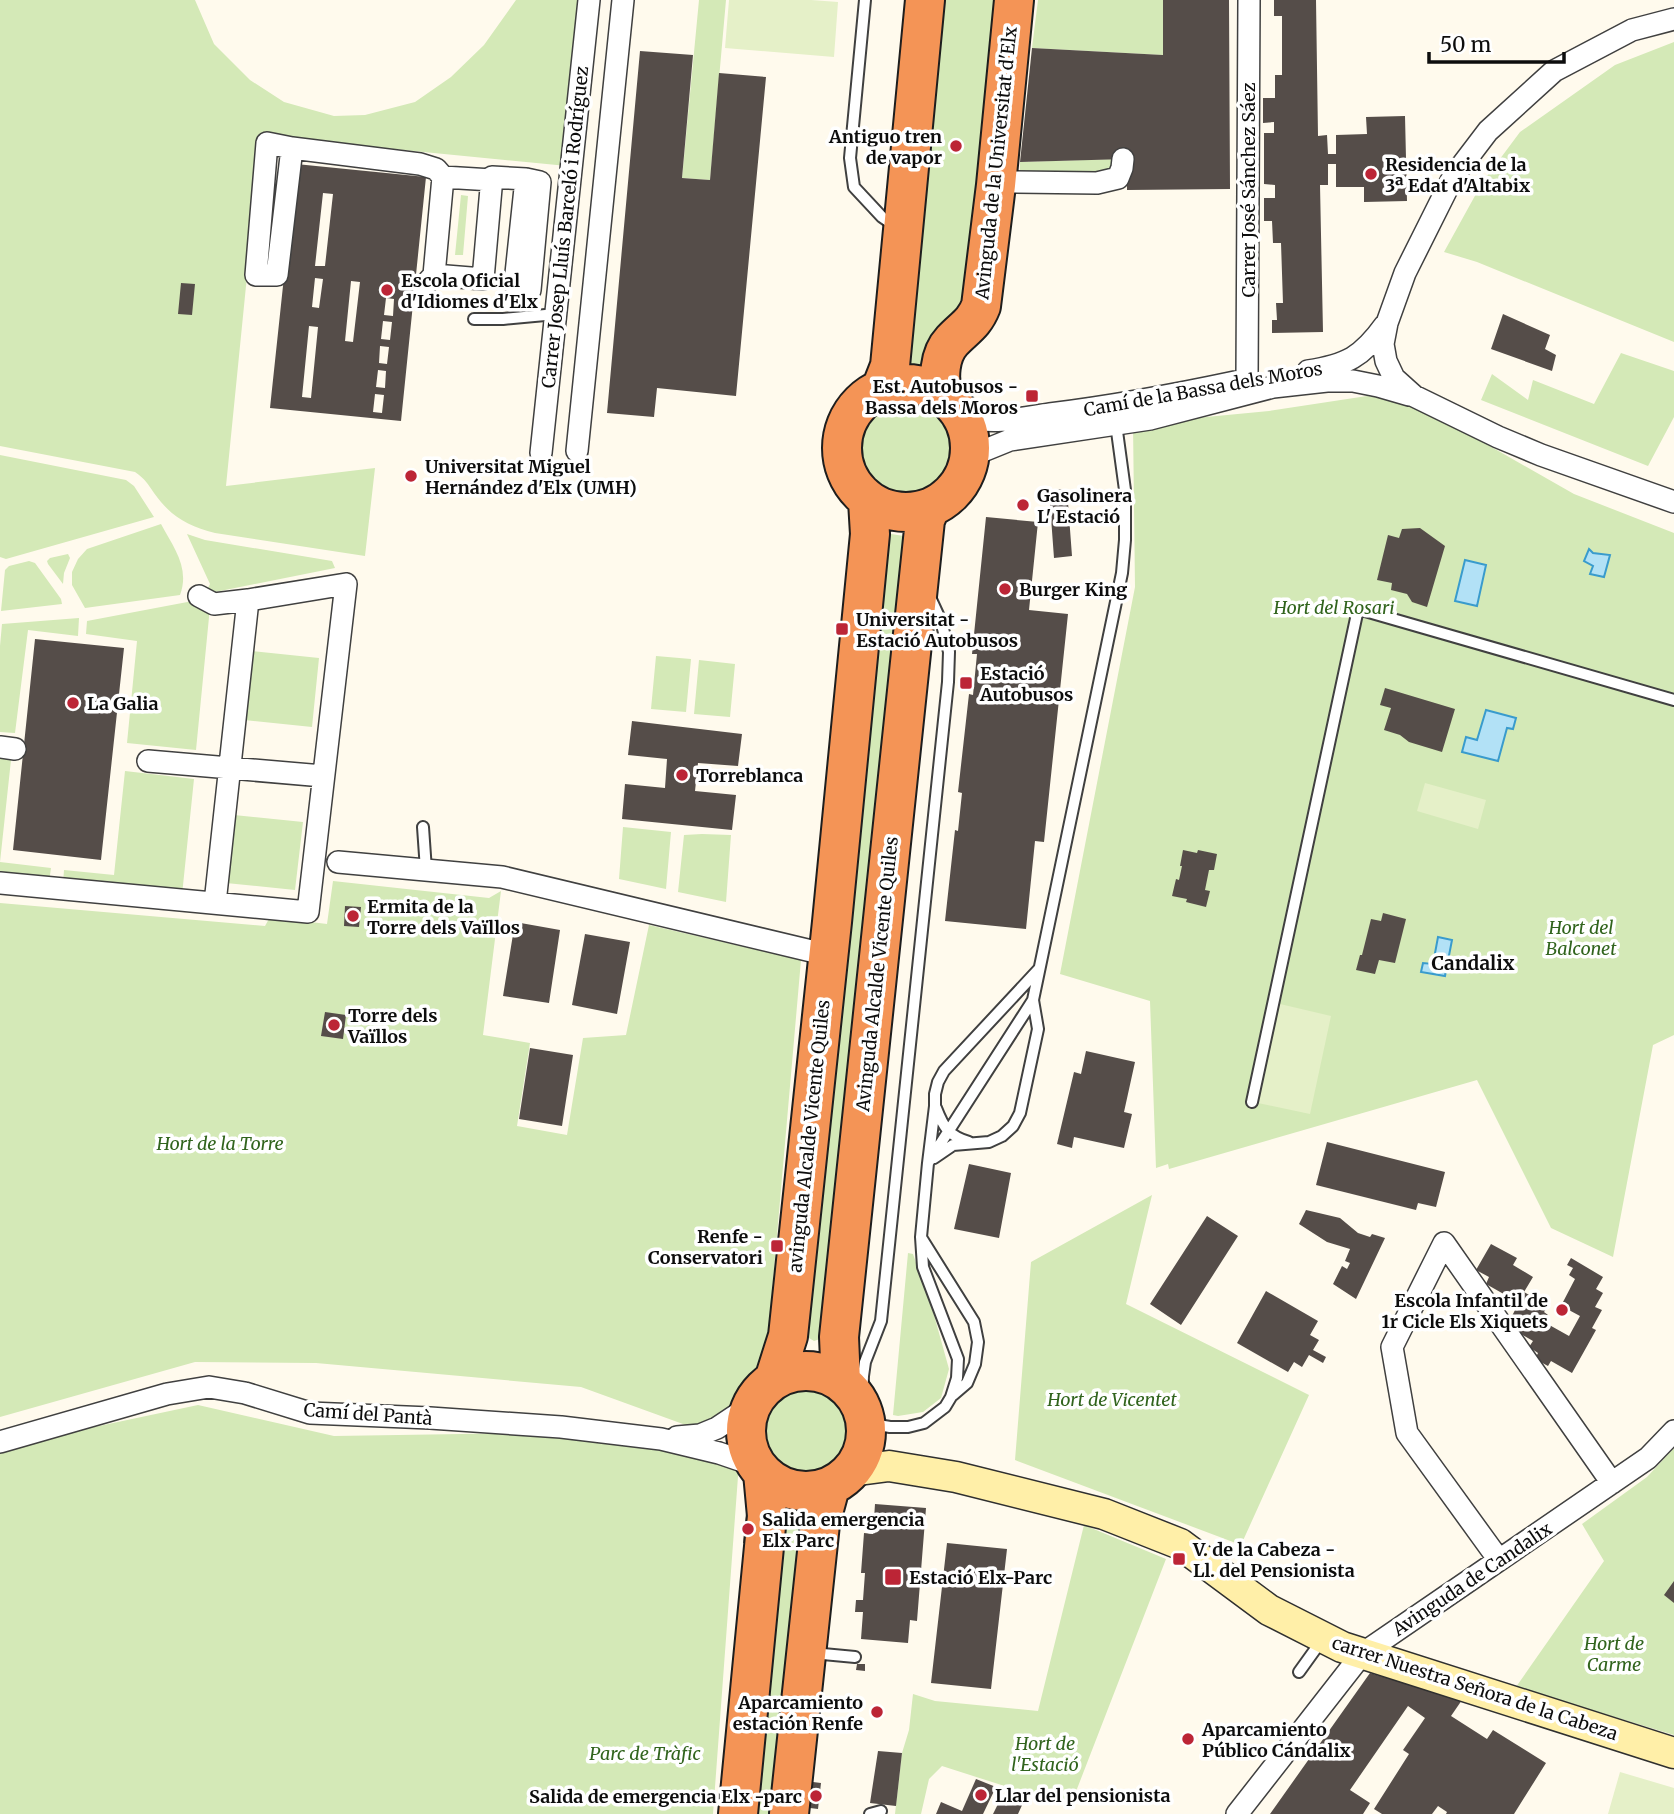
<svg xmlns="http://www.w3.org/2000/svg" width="1674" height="1814" font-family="Merriweather,serif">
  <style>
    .green { fill: #d4e9b7 }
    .pitch { fill: #e5f0c8 }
    .water { fill: #b2e1f6; stroke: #399bcd; stroke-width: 2 }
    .building { fill: #554d49; fill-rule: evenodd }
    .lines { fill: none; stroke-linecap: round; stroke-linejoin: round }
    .lane-casing { stroke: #404040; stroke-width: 14 }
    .street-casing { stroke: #404040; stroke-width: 24 }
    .secondary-casing { stroke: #2f2f2f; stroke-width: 33 }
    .highway-casing { stroke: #1e1e1e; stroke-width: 42 }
    .lane { stroke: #fff; stroke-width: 10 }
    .street { stroke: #fff; stroke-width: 21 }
    .secondary { stroke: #ffefa8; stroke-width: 30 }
    .highway { stroke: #f49456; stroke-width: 38 }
    .poi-dot { fill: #bc2536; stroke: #fff; stroke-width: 2.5 }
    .labels { text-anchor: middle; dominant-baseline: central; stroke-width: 7; stroke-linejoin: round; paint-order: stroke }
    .poi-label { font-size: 18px; font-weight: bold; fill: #0d0d0d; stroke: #fff; text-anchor: start }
    .street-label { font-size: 18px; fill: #0d0d0d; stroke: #fff }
    .park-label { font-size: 18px; font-style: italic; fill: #31641d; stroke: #fff }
    .neighbourhood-label { font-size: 19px; font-weight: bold; fill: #0d0d0d; stroke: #fff }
  </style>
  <rect width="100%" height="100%" fill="#fffaed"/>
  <path class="green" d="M0 0H195L214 44 250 80 284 102 334 116 365 115 415 102 451 77 484 45 516 0H581L567 166 261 136 226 486 375 468 365 556 215 533C188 526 171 517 154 493 148 484 145 479 135 472L0 446Z
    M699 0H726L710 180 682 178Z
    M936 0H1004L972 305 929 374 915 366 897 367Z
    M1038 0H1163V55L1032 48Z
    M1674 42V342L1477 262 1444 252 1482 183 1520 132 1615 65Z
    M1116 159 1111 173 1020 176V162Z
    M461 195 468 196 463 255H455Z
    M1621 353 1674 371V417L1648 466 1481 400 1492 374 1528 400 1533 380 1594 404Z
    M1367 396 1374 397 1380 396 1415 406 1460 429 1574 494 1674 533V1035L1653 1045 1613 1257 1551 1228 1477 1080 1169 1169 1168 1164 1156 1168 1150 1001 1060 974 1135 587 1133 424 1269 411Z
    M856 449a49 49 0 1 1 98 0a49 49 0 1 1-98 0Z
    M0 455 126 480 134 486 154 517 6 559 0 557Z
    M161 524C174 548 190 568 180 595L85 608 72 585V572L78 559 87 549Z
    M187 534 205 540 332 561 335 568 210 593 207 590 210 584Z
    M891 534 904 536 909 548 823 1338 814 1341 804 1335 883 542Z
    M68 554 70 558 64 573 63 584 48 564 47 561 50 558Z
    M29 561 35 563 61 599 62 604 1 611 5 570 9 566Z
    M198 600 210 607 196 750 127 743 137 641 86 634 87 621Z
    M79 618 78 636 28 630 15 733 0 732V646L2 624Z
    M251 651 319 658 312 727 244 720Z
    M656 656 691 659 686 712 651 709Z
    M699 660 735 664 730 717 694 714Z
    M0 758 11 760 0 862 51 868 49 882 0 876Z
    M125 771 194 779 182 895 63 883 64 870 114 875Z
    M234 815 303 822 295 890 226 883Z
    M623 827 671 832 666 889 619 879Z
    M702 834 731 835 726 902 678 892 684 835Z
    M333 881 489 898 501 891 483 1035 530 1043 517 1126 567 1135 583 1038 626 1035 649 925 801 960 766 1361 737 1392 729 1407 720 1416 694 1428 581 1387 316 1363 195 1362 0 1417V903L265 926 270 917 327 924Z
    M1152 1195 1126 1304 1309 1395 1241 1545 1015 1460 1031 1262Z
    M908 1253 913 1254 934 1315 949 1369 941 1398 923 1412 898 1416 893 1415Z
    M760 1432a45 45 0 1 1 90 0a45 45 0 1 1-90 0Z
    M198 1405 334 1436 524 1433 635 1444 739 1463 713 1814H0V1447Z
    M1674 1448V1735L1516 1687 1604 1561 1582 1524 1647 1477Z
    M794 1524 802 1528 776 1814H751L780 1534 786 1525Z
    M1084 1525 1166 1559 1070 1807 942 1766 929 1779 921 1814H895L902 1753 909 1730 913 1694 935 1701 1038 1711Z"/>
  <path class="pitch" d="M729 0H811L838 2 834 57 725 48Z
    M1425 783 1486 800 1478 829 1417 811Z
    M1280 1004 1331 1016 1310 1114 1258 1103Z
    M1620 1772 1674 1788V1814H1608Z"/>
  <path class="water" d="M1589 549 1593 553 1610 555 1604 577 1590 574 1593 566 1584 561Z
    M1465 560 1486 565 1477 606 1455 601Z
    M1486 710 1516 718 1513 729 1507 728 1498 761 1462 752 1466 737 1477 740Z
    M1438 937 1452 940 1445 976 1421 972 1423 963 1433 964Z"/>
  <path class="building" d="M1163 0H1229L1230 189 1127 190V159L1020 162 1032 48 1163 55Z
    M1274 0H1316L1318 136 1327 135 1328 154H1336V135L1367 134 1366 117 1405 116 1407 201 1364 202V187H1336V164H1328V185H1320L1323 332 1272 333V320H1277L1276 303H1283L1281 243H1273L1272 221H1264V198H1275V185L1264 184V133H1274V122L1263 123V98H1275V75H1282V16H1274Z
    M640 51 693 55 682 178 710 180 719 73 766 77 736 396 657 388 654 417 607 413Z
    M296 164 426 177 401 421 270 408ZM323 193 333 194 325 266H315ZM315 278 323 279 319 308 312 307ZM351 281 360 282 353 342 345 341ZM386 298 394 299 393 316 384 315ZM383 321 392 322 390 340 381 339ZM309 326 318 327 311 398 302 397ZM380 346 389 347 387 364 379 363ZM378 370 386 371 385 388 376 387ZM375 394 384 395 382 413 373 412Z
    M181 283 195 284 192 315 178 314Z
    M1503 314 1550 335 1545 349 1556 355 1552 371 1491 349Z
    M1067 489 1072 556 1054 558 1049 490Z
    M986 517 1038 522 1029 610 1068 614 1044 842 1035 841 1026 929 945 921 955 830 958 831 962 793 958 792 969 694 973 695 977 654H972Z
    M1420 528 1445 546 1427 607 1412 602 1407 594 1391 590 1392 583 1377 580 1388 535 1399 538 1402 529Z
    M35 639 124 648 101 860 13 850Z
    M1385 688 1455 709 1442 752 1409 742 1400 735 1384 730 1391 708 1380 705Z
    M632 721 742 734 738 766 698 763 695 791 736 795 732 830 622 819 625 784 665 788 667 759 628 755Z
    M1183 850 1197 853 1198 850 1217 854 1214 870H1209L1205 890 1210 891 1206 907 1186 902 1187 899 1172 896 1176 879 1179 880 1182 866H1180Z
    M345 906 361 907 359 927 344 926Z
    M1383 913 1406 919 1395 963 1379 960 1375 974 1356 970 1360 955H1362L1371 919 1381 921Z
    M515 922 560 930 549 1003 503 996Z
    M585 934 630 942 617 1014 572 1005Z
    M325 1012 346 1015 343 1039 321 1036Z
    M530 1048 573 1055 562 1126 519 1119Z
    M1086 1051 1135 1062 1124 1112 1132 1114 1124 1148 1074 1137 1072 1148 1057 1144 1074 1072 1081 1074Z
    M1327 1142 1445 1172 1436 1207 1418 1203 1416 1210 1316 1185Z
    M969 1164 1011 1173 999 1238 954 1229Z
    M1306 1210 1340 1218 1358 1233 1370 1237 1372 1234 1385 1238 1356 1299 1333 1284 1342 1266 1347 1269 1350 1263 1345 1261 1350 1249 1327 1242 1299 1224Z
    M1207 1216 1238 1236 1181 1325 1150 1304Z
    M1491 1244 1517 1258 1513 1265 1533 1277 1524 1292 1548 1306 1544 1312 1548 1315 1544 1322 1569 1336 1580 1316 1567 1309 1569 1305 1563 1302 1575 1279 1569 1275 1573 1268 1567 1265 1571 1258 1603 1277 1596 1289 1603 1293 1595 1307 1602 1310 1592 1328 1596 1330 1572 1373 1551 1361 1548 1366 1535 1359 1538 1353 1529 1347 1533 1341 1519 1333 1523 1327 1510 1320 1515 1310 1512 1308 1516 1301 1486 1284 1489 1277 1476 1270Z
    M1266 1291 1318 1321 1310 1335 1319 1340 1313 1350 1326 1357 1323 1363 1309 1355 1302 1367 1294 1362 1288 1372 1237 1343Z
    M875 1504 926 1508 917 1621 910 1620 908 1643 861 1639 863 1612H855L856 1600H863L865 1573H861L864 1533 873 1534Z
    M746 1514 754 1516 748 1543H743Z
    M947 1543 1007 1549 991 1689 931 1683Z
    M1674 1581V1603L1664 1595Z
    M857 1664H865V1671L856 1670Z
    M1370 1673 1462 1700 1451 1716 1487 1739 1493 1730 1546 1763 1514 1814H1446L1447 1812 1438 1806 1432 1814H1382L1374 1809 1409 1754 1403 1750 1425 1718 1408 1706 1350 1790 1370 1803 1363 1814H1270Z
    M878 1751 902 1753 896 1806 870 1803Z
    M976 1779 996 1787 983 1814H936L941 1802 962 1811Z
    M813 1782 821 1783 818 1809 810 1808Z
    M1003 1794 1023 1803 1018 1814H993Z"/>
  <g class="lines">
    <defs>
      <path id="lane" d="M865 0 850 158 854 187 882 217 895 226
        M474 319H503L556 314
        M423 827 426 870
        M1252 1102 1358 609 1674 700
        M936 1108C943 1126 948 1136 969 1142
        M934 1158 953 1145 989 1142 1002 1136 1013 1126 1020 1113 1038 1029 1033 1000
        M928 1163 1033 1000 1122 573 1125 540V490L1116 424
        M922 1239 974 1322 978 1342 975 1364 967 1383 953 1395
        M862 1408 863 1376 865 1362 881 1321 948 682 949 652 941 621 929 595
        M866 1423 890 1427H908L924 1423 945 1407 951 1397 957 1378 958 1359 923 1267 921 1237 928 1163 935 1106V1094L938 1082 944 1071 1039 969
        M823 1654 855 1657
        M1299 1672 1322 1640
        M870 1814 881 1811"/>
      <path id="street" d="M1674 19 1632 30 1554 71 1488 131 1453 177 1405 273 1387 323 1383 344 1386 361 1394 378 1414 396 1498 437 1541 455 1674 502
        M292 148 267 143 256 275H277L292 148 420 164 436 169 443 177
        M996 185 1011 182 1097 183 1118 178 1122 168 1123 159
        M434 275 443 177 492 180
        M423 287 434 275 483 279 492 177 526 179 515 283C517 292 522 294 530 290L540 182 526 179
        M1308 371C1347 365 1362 357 1385 325
        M1247 380 1249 0
        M961 415C989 426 1021 418 1050 414 1113 406 1174 395 1235 382
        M577 451 623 0
        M541 453 589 0
        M968 466 978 453 1010 440 1150 419 1273 387 1327 381H1353L1378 386 1409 395
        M199 596 214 604 248 600
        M0 747 15 749
        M148 761 323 776
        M338 862 502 877 828 955
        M0 883 308 912 346 584 248 600 215 903
        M677 1437 700 1435 717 1428 753 1404
        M0 1442 167 1394 209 1387 245 1393 310 1413 430 1418 561 1427 661 1439 719 1453 757 1466
        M1499 1560 1407 1433 1392 1347 1444 1243 1612 1483
        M1237 1814 1362 1654 1648 1458 1674 1431"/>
      <path id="secondary" d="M851 1471 889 1466 956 1477 1104 1514 1180 1544 1269 1610 1342 1647 1674 1753"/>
      <path id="highway" d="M842 448a64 64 0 1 1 128 0a64 64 0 1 1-128 0Z
        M881 389 890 366 925 0
        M943 396C938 379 939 355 952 341 964 328 974 324 981 306L996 185 1014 0
        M746 1431a60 60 0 1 1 120 0a60 60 0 1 1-120 0Z
        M774 1380 788 1336 832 922 870 534 868 501
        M841 1382 839 1337 925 520 930 508
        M738 1814 767 1516 763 1473
        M789 1814 820 1524 830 1487"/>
    </defs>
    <use href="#lane" class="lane-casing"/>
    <use href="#street" class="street-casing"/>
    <use href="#secondary" class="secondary-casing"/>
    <use href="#highway" class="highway-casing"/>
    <use href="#lane" class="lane"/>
    <use href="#street" class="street"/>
    <use href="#secondary" class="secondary"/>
    <use href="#highway" class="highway"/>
  </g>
  <g class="poi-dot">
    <circle cx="956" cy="146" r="7"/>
    <circle cx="1371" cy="174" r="7"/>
    <circle cx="387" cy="290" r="7"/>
    <rect x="1025" y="389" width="14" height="14" rx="3.5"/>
    <circle cx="411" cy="476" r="7"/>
    <circle cx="1023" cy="505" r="7"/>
    <circle cx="1005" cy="589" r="7"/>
    <rect x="835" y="622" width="14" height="14" rx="3.5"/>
    <rect x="959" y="676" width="14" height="14" rx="3.5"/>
    <circle cx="73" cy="703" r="7"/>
    <circle cx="682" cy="775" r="7"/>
    <circle cx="353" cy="916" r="7"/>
    <circle cx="334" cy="1025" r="7"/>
    <rect x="770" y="1239" width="14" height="14" rx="3.5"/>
    <circle cx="1562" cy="1310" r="7"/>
    <circle cx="748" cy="1529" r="7"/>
    <rect x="1172" y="1552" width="14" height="14" rx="3.5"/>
    <rect x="884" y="1568" width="18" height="18" rx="3.5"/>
    <circle cx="877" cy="1712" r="7"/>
    <circle cx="1188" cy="1739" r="7"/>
    <circle cx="981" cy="1795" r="7"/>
    <circle cx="816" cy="1796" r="7"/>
  </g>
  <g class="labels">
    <g class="poi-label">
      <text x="942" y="136" text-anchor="end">Antiguo tren<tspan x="942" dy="21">de vapor</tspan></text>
      <text x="1385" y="164">Residencia de la<tspan x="1385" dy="21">3ª Edat d'Altabix</tspan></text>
      <text x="401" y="280">Escola Oficial<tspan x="401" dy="21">d'Idiomes d'Elx</tspan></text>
      <text x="1018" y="386" text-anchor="end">Est. Autobusos -<tspan x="1018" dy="21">Bassa dels Moros</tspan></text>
      <text x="425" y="466">Universitat Miguel<tspan x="425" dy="21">Hernández d'Elx (UMH)</tspan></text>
      <text x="1037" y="495">Gasolinera<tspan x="1037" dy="21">L' Estació</tspan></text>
      <text x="1019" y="589">Burger King</text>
      <text x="856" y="619">Universitat -<tspan x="856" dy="21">Estació Autobusos</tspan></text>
      <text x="980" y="673">Estació<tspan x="980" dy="21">Autobusos</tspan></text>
      <text x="87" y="703">La Galia</text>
      <text x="696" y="775">Torreblanca</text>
      <text x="367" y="906">Ermita de la<tspan x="367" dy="21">Torre dels Vaïllos</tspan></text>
      <text x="348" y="1015">Torre dels<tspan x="348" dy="21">Vaïllos</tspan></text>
      <text x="763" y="1236" text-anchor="end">Renfe -<tspan x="763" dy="21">Conservatori</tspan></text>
      <text x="1548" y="1300" text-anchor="end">Escola Infantil de<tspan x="1548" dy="21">1r Cicle Els Xiquets</tspan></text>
      <text x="762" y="1519">Salida emergencia<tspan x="762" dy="21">Elx Parc</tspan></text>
      <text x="1193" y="1549">V. de la Cabeza -<tspan x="1193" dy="21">Ll. del Pensionista</tspan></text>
      <text x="909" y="1577">Estació Elx-Parc</text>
      <text x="863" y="1702" text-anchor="end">Aparcamiento<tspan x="863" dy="21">estación Renfe</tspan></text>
      <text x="1202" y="1729">Aparcamiento<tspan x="1202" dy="21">Público Cándalix</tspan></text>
      <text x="995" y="1795">Llar del pensionista</text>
      <text x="802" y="1796" text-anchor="end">Salida de emergencia Elx -parc</text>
    </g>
    <g class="street-label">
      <text transform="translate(996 163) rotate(-84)">Avinguda de la Universitat d'Elx</text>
      <text transform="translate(1248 190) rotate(-90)">Carrer José Sánchez Sáez</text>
      <text transform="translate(565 227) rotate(-84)">Carrer Josep Lluís Barceló i Rodríguez</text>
      <text transform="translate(1203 389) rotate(-10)">Camí de la Bassa dels Moros</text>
      <text transform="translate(877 974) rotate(-84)">Avinguda Alcalde Vicente Quiles</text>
      <text transform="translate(809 1136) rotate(-84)">avinguda Alcalde Vicente Quiles</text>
      <text transform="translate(368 1414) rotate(4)">Camí del Pantà</text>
      <text transform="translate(1472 1579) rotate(-34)">Avinguda de Candalix</text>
      <text transform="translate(1475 1688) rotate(18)">carrer Nuestra Señora de la Cabeza</text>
    </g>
    <g class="park-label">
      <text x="1334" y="607">Hort del Rosari</text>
      <text x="1581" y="927">Hort del<tspan x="1581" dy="21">Balconet</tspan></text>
      <text x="220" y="1143">Hort de la Torre</text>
      <text x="1112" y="1399">Hort de Vicentet</text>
      <text x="1614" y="1643">Hort de<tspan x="1614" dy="21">Carme</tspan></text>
      <text x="1045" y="1743">Hort de<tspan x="1045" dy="21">l'Estació</tspan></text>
      <text x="645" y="1753">Parc de Tràfic</text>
    </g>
    <g class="neighbourhood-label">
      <text x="1473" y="963">Candalix</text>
    </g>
  </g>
  <path d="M1429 52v10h135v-10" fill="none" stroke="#0d0d0d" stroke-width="3.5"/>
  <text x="1440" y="52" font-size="21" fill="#0d0d0d" stroke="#ffffff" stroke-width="5" paint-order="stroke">50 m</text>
</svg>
